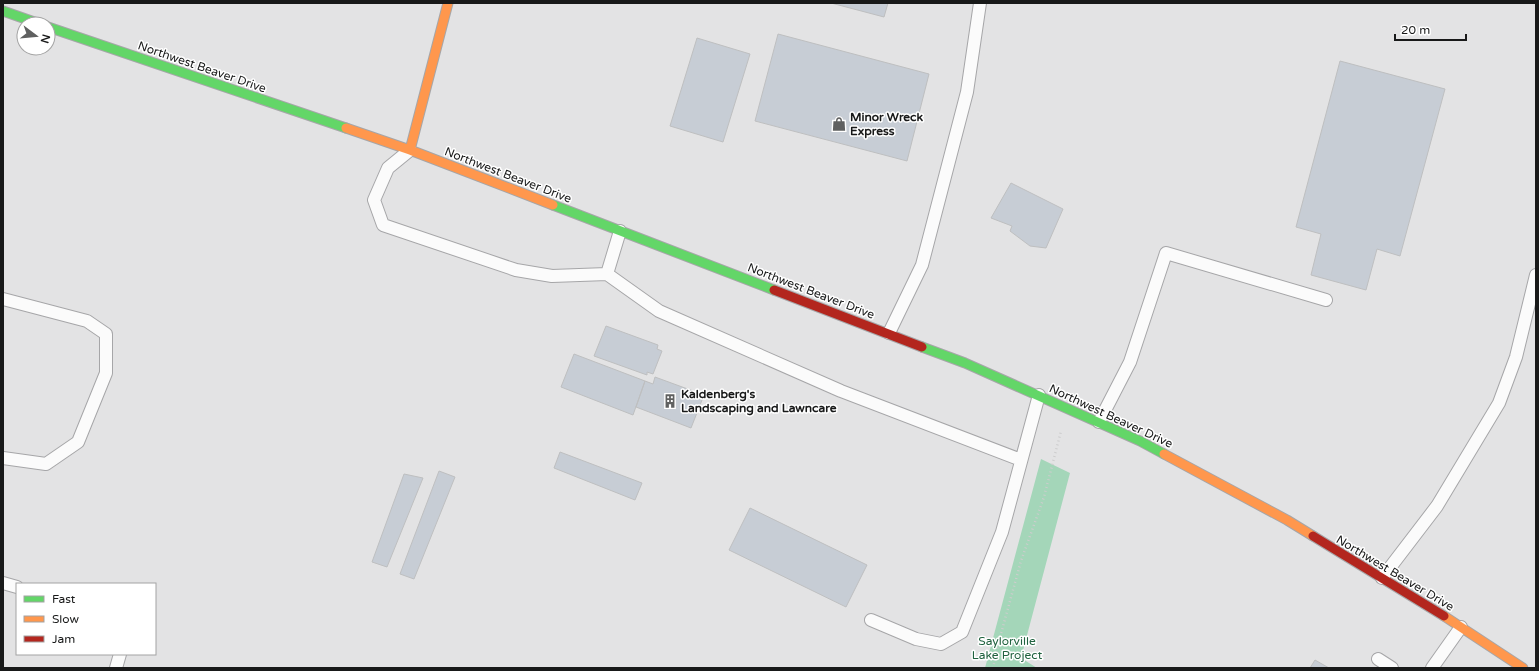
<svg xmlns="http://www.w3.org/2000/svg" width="1539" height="671" font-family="'Varela Round',sans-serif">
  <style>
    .green { fill: #a4d6b9 }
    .building { fill: #c7cdd5; stroke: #bebfc0 }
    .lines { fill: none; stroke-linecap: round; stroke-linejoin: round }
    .lane-casing { stroke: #a6a6a8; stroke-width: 14 }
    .fast-casing { stroke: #a6a6a8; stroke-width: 11 }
    .slow-casing { stroke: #a6a6a8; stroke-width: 11 }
    .jam-casing { stroke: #a6a6a8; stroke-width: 11 }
    .path { stroke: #cdcdcd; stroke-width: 2.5; stroke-dasharray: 1 3; stroke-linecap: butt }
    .lane { stroke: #fbfbfb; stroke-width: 12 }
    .fast { stroke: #63d668; stroke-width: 9 }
    .slow { stroke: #ff974d; stroke-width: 9 }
    .jam { stroke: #b3261e; stroke-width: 9 }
    .labels { text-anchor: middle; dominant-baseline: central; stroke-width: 3; stroke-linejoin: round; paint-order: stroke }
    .street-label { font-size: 12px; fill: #181919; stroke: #fff }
    .poi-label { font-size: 12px; font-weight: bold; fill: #181919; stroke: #fff; text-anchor: start }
    .park-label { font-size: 12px; fill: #20623f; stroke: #fff }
  </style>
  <rect width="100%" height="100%" fill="#e3e3e4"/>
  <path class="green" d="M1041 459 1070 473 1021 658 1037 668H985Z"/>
  <path class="building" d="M831 3H888L884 17Z
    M778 34 929 74 907 161 755 121Z
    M697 38 750 54 723 142 670 126Z
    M1340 61 1445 89 1400 256 1377 249 1366 290 1311 275 1321 234 1296 227Z
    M1011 183 1063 209 1046 248 1030 246 1010 231 1012 226 991 218Z
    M606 326 658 345 657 349 662 351 653 374 647 372V375L594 356Z
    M574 354 645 381 633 415 561 387Z
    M655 377 704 395 691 428 636 407 645 381 653 384Z
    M560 452 642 483 635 500 554 468Z
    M439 471 455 477 414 579 400 574Z
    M404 474 423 478 387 567 372 562Z
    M750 508 867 565 846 607 729 550Z
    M1315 660 1329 668H1310Z"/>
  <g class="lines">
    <defs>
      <path id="lane" d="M410 150 388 168 374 200 383 225 516 270 552 276 607 274
        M620 231 607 274 659 311 841 391 1021 460
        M3 299 87 321 106 334V373L78 442 46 464 3 458
        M889 333 922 265 967 92 980 3
        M1099 422 1130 362 1166 253 1326 300
        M1382 578 1437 506 1499 403 1516 357 1536 275
        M3 583 17 587
        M871 620 916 639 941 644 962 632 1002 532 1039 395
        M1378 659 1392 668
        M116 668 120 654
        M1432 668 1461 627"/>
      <path id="fast" d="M3 11 40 24
        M48 27 346 128
        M553 205 774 290
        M922 347 965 363 1140 441 1164 454"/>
      <path id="slow" d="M346 128 410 150 553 205
        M410 150 448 3
        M1164 454 1287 520 1313 536
        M1444 616 1523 668"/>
      <path id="jam" d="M774 290 922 347
        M1313 536 1444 616"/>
    </defs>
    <use href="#lane" class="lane-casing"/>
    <use href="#fast" class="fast-casing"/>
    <use href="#slow" class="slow-casing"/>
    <use href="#jam" class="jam-casing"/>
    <path class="path" d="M993 668 999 641 1021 561 1044 497 1061 431"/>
    <use href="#lane" class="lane"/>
    <use href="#fast" class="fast"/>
    <use href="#slow" class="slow"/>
    <use href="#jam" class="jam"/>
  </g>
  <defs>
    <symbol id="shop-bare" viewBox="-9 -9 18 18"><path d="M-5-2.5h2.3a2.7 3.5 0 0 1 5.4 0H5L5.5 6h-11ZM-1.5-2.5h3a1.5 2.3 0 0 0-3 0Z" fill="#5f6060" stroke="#fff" stroke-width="2.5" paint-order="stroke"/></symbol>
    <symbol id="building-bare" viewBox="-9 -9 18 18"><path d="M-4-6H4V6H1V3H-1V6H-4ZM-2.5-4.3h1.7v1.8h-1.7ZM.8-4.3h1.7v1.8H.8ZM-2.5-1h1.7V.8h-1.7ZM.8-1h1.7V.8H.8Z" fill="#5f6060" stroke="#fff" stroke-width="2.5" paint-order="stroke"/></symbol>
  </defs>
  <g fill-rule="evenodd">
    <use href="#shop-bare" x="829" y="114" width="20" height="20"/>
    <use href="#building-bare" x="660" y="391" width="20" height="20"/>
  </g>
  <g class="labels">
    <g class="street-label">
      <text transform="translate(202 67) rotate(19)">Northwest Beaver Drive</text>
      <text transform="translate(508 175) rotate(21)">Northwest Beaver Drive</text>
      <text transform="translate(811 291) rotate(21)">Northwest Beaver Drive</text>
      <text transform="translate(1111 416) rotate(25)">Northwest Beaver Drive</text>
      <text transform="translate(1395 573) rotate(31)">Northwest Beaver Drive</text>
    </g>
    <g class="poi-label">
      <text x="850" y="117">Minor Wreck<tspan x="850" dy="14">Express</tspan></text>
      <text x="681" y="394">Kaldenberg's<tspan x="681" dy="14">Landscaping and Lawncare</tspan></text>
    </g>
    <g class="park-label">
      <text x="1007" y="641">Saylorville<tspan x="1007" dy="14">Lake Project</tspan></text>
    </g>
  </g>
  <rect width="1539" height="671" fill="none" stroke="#181919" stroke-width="8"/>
  <rect x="16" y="583" width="140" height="72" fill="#ffffff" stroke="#a3a3a3"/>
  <rect x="24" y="596" width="20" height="6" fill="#63d668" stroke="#a3a3a3"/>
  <text x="52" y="603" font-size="12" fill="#181919">Fast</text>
  <rect x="24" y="616" width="20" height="6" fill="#ff974d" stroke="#a3a3a3"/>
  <text x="52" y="623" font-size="12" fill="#181919">Slow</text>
  <rect x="24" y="636" width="20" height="6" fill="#b3261e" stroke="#a3a3a3"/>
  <text x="52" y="643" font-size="12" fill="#181919">Jam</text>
  <g transform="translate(36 36) rotate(106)"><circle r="19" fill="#ffffff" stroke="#a3a3a3"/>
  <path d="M0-3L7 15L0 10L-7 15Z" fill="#5f6060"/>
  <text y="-6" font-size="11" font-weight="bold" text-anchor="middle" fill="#181919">N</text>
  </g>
  <path d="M1395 34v6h71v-6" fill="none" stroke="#181919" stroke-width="2"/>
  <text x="1401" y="34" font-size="12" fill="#181919" stroke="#ffffff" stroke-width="3" paint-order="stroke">20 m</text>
</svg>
